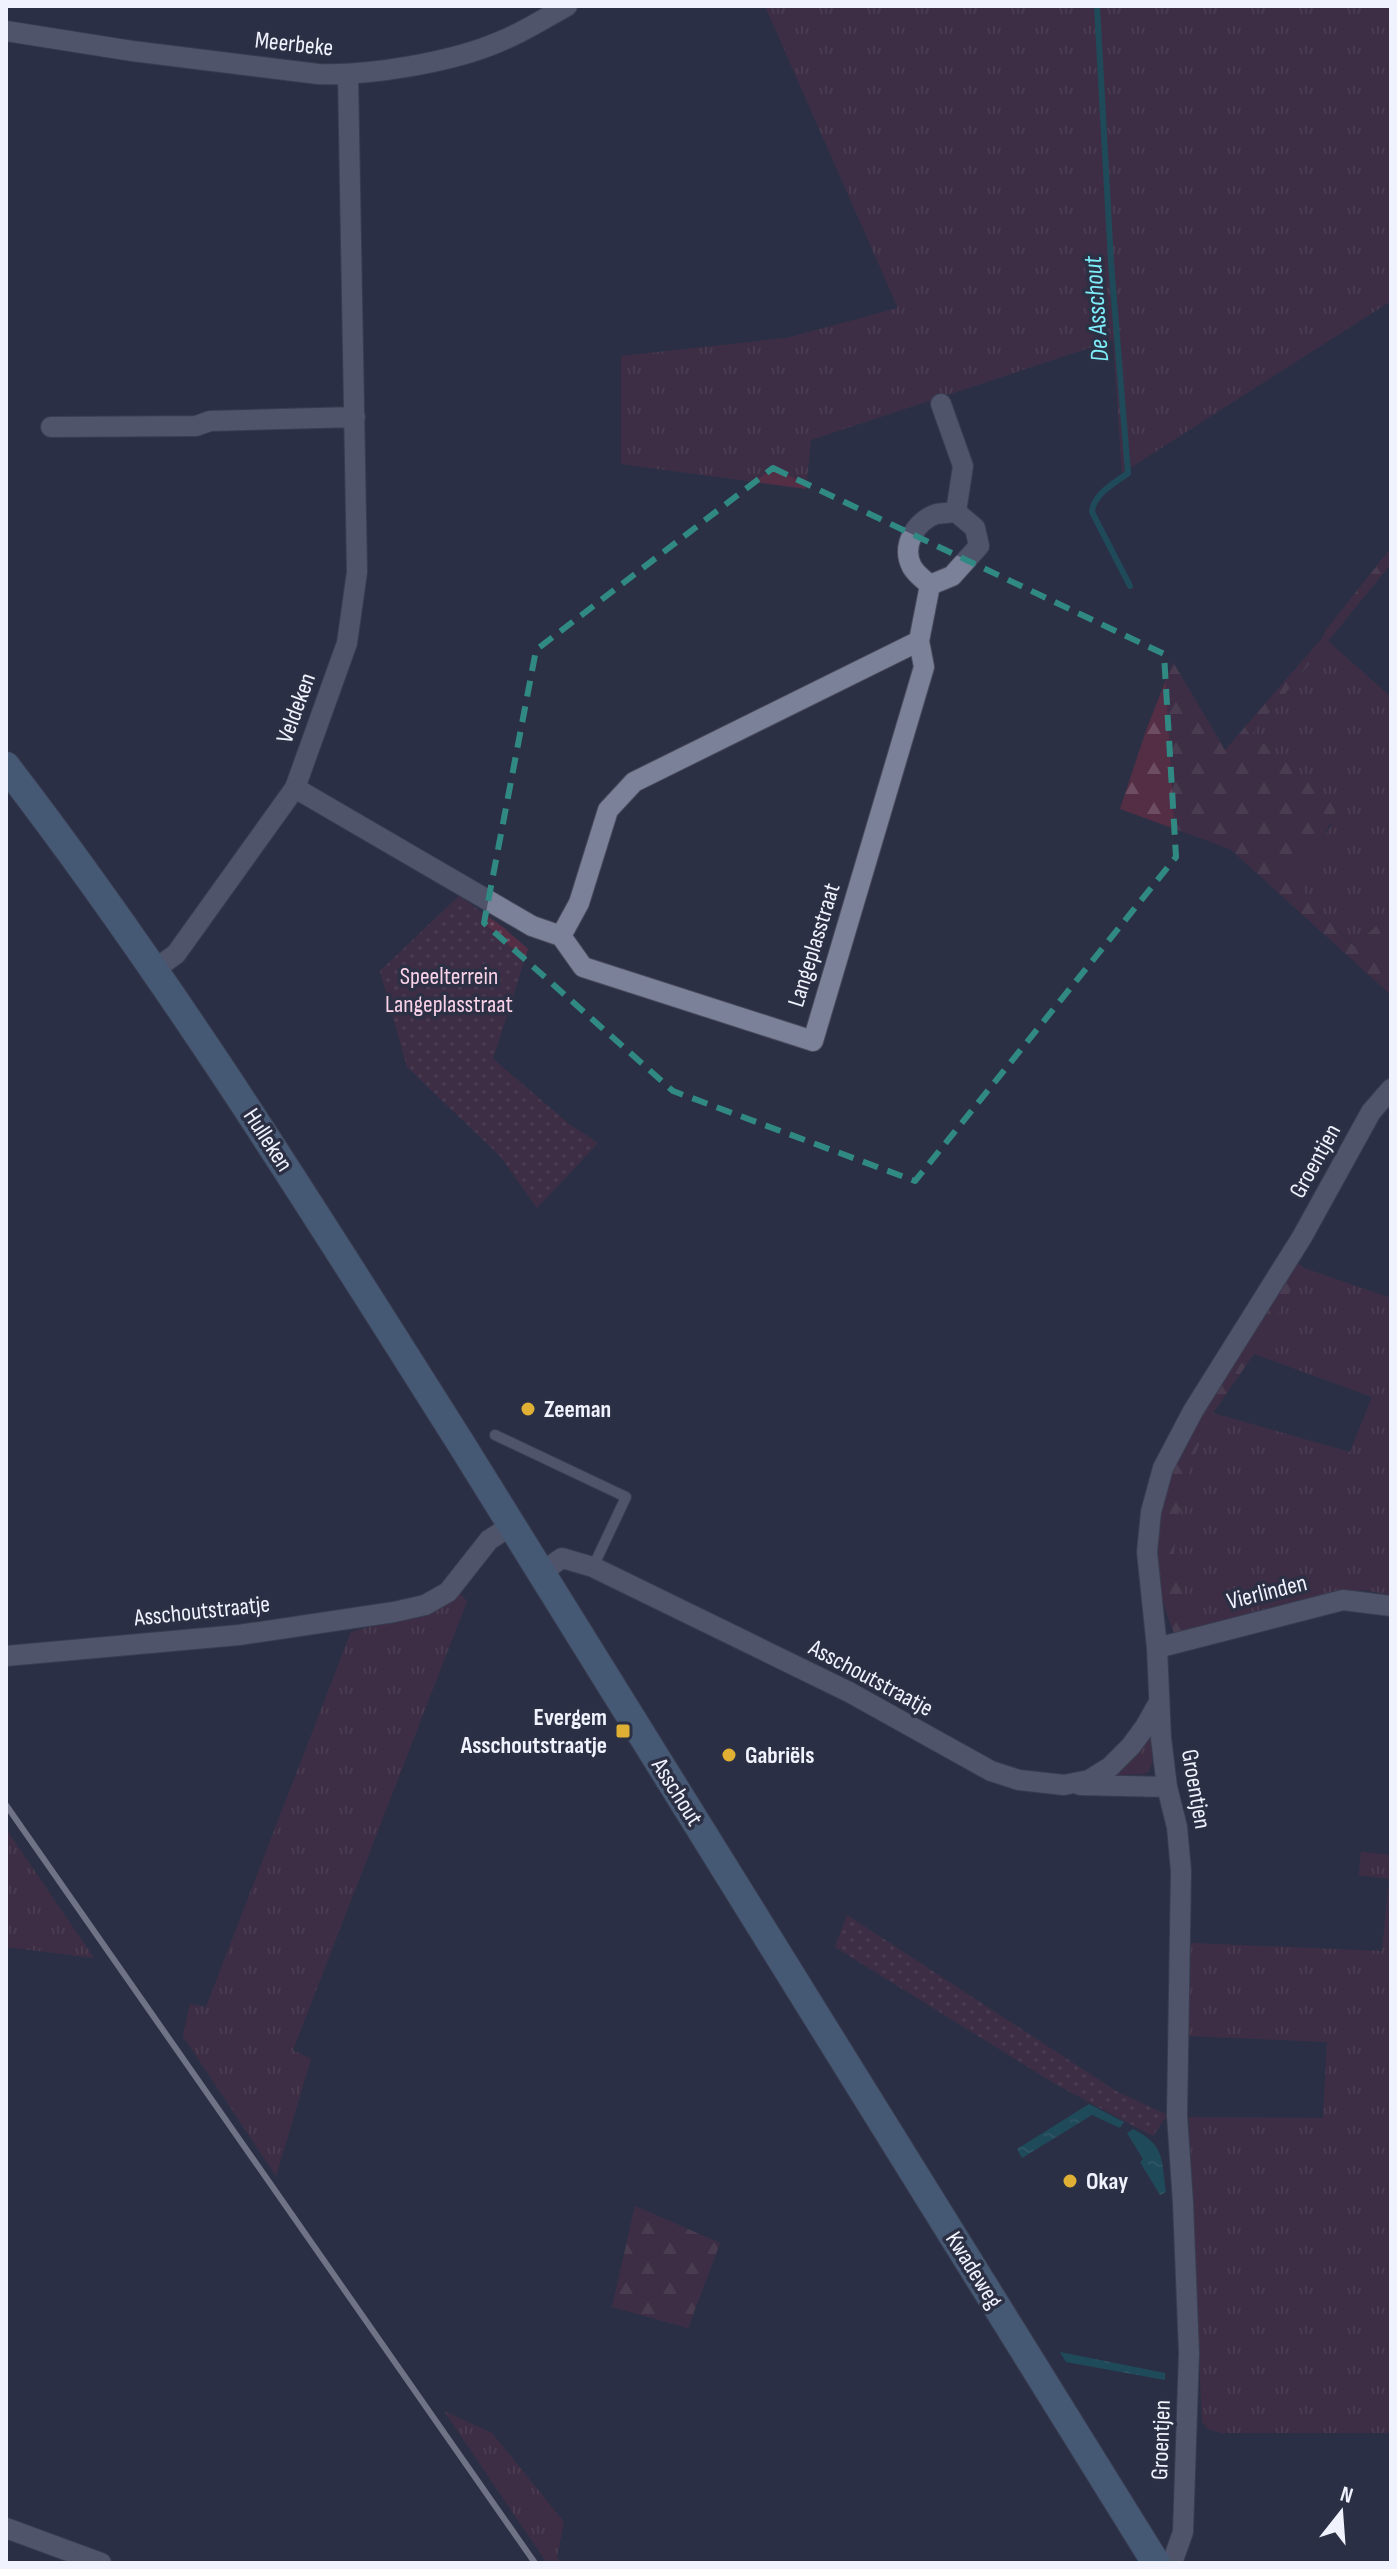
<svg xmlns="http://www.w3.org/2000/svg" width="1397" height="2569" font-family="'Sofia Sans Condensed',sans-serif">
  <style>
    .grass { fill: url(#grass-tufts) }
    .forest { fill: url(#forest-firs) }
    .park { fill: url(#park-dots) }
    .water { fill: url(#water-ripples) }
    .lines { fill: none; stroke-linecap: round; stroke-linejoin: round }
    .stream { stroke: #0e6b74; stroke-width: 6 }
    .lane-casing { stroke: #494c5d; stroke-width: 12 }
    .street-casing { stroke: #494c5d; stroke-width: 22 }
    .secondary-casing { stroke: #494c5d; stroke-width: 30 }
    .lane { stroke: #7b8199; stroke-width: 10 }
    .street { stroke: #7b8199; stroke-width: 20 }
    .secondary { stroke: #6489ad; stroke-width: 28 }
    .rail { stroke: #c4c6d4; stroke-width: 6 }
    .marked { fill: none; stroke: #318983; stroke-width: 6; stroke-dasharray: 16 10; stroke-linejoin: round }
    .poi-dot { fill: #dfb034; stroke: #2c3045; stroke-width: 3 }
    .labels { text-anchor: middle; dominant-baseline: central; stroke-width: 7; stroke-linejoin: round; paint-order: stroke }
    .street-label { font-size: 24px; fill: #f0f2fd; stroke: #2c3045 }
    .park-label { font-size: 24px; fill: #fad3e9; stroke: #2c3045 }
    .poi-label { font-size: 24px; font-weight: bold; fill: #f0f2fd; stroke: #2c3045; text-anchor: start }
    .water-label { font-size: 26px; font-style: italic; fill: #7eedfa; stroke: #2c3045 }
  </style>
  <defs>
    <pattern id="grass-tufts" width="24" height="20" patternUnits="userSpaceOnUse" patternTransform="scale(2)"><rect width="24" height="20" fill="#542e45"/><path d="M3 7l-1-3M5 7V3M7 7l1-3M15 17l-1-3M17 17v-4M19 17l1-3" fill="none" stroke="#6d4d61"/></pattern>
    <pattern id="forest-firs" width="22" height="20" patternUnits="userSpaceOnUse" patternTransform="scale(2)"><rect width="22" height="20" fill="#542e45"/><path d="M5 1l3.5 6h-7zM16 11l3.5 6h-7z" fill="#6d4d61"/></pattern>
    <pattern id="park-dots" width="8" height="8" patternUnits="userSpaceOnUse" patternTransform="scale(2)"><rect width="8" height="8" fill="#542e45"/><path d="M2 2h.1M6 6h.1" fill="none" stroke="#6d4d61" stroke-width="1.8" stroke-linecap="round"/></pattern>
    <pattern id="water-ripples" width="26" height="14" patternUnits="userSpaceOnUse" patternTransform="scale(2)"><rect width="26" height="14" fill="#0e6b74"/><path d="M2 4q2-2 4 0t4 0M15 11q2-2 4 0t4 0" fill="none" stroke="#318189"/></pattern>
  </defs>
  <rect width="100%" height="100%" fill="#2c3045"/>
  <path class="grass" d="M765 6H1391V301L1122 473 1113 340 811 440 806 489 621 464V356L786 338 898 308Z
    M1328 641 1391 697V913L1355 946 1312 905 1296 880 1304 861 1332 825 1252 734Z
    M1304 1268 1391 1298V1595L1363 1590 1327 1595 1193 1628 1173 1561 1179 1513 1189 1468 1213 1413 1350 1452 1372 1397 1254 1354Z
    M459 1593 467 1601 293 2050 311 2059 276 2176 183 2036 190 2004 206 2007 351 1632 440 1608Z
    M1150 1738 1154 1759 1149 1771 1143 1774 1118 1775 1116 1772Z
    M6 1829 94 1958 6 1947Z
    M1361 1852 1391 1855V2433H1221L1208 2429 1202 2422 1189 2117 1323 2118 1327 2042 1189 2036 1191 1943 1382 1951 1389 1879 1359 1875Z
    M444 2411 492 2433 564 2522 557 2557 561 2563H547Z"/>
  <path class="forest" d="M1391 548V564L1252 734 1338 805C1329 835 1308 851 1297 881L1312 905 1354 946 1391 913V995L1230 849 1120 809 1147 728 1173 662 1225 750 1323 637 1325 631Z
    M1289 1258 1304 1268 1254 1354 1213 1413 1189 1468 1179 1513 1173 1561 1193 1628 1175 1635C1132 1535 1172 1461 1222 1375 1244 1336 1267 1297 1289 1258Z
    M635 2206 720 2243 688 2328 612 2307Z"/>
  <path class="park" d="M459 896 503 927 528 949 493 1059 569 1124 598 1143 537 1208 500 1156 407 1067 380 971Z
    M847 1915 1116 2091 1167 2115 1153 2136 1057 2085 835 1947Z"/>
  <path class="water" d="M1089 2104 1124 2122 1120 2128 1092 2115 1022 2158 1017 2149Z
    M1133 2129C1166 2146 1161 2159 1166 2192L1160 2195 1140 2162 1143 2159 1127 2133Z
    M1060 2352 1165 2373V2380L1066 2362Z"/>
  <g class="lines">
    <path class="stream" d="M1097 6 1111 262 1128 473C1115 483 1093 494 1092 512L1130 586"/>
    <defs>
      <path id="lane" d="M495 1435 626 1497 593 1567"/>
      <path id="street" d="M6 31 132 51 318 74C369 76 454 62 501 41 524 32 545 18 567 6
        M51 427 196 426 210 421 355 417
        M930 585C924 580 916 574 912 567 901 546 915 522 936 514 942 513 950 513 956 512
        M295 788 532 926 561 936 583 967 813 1041 924 667 919 641 930 585 952 576 979 546 975 528 956 512 963 466 941 404
        M561 936 579 903 608 810 634 782 919 641
        M155 969 176 954 295 788 347 643 357 572 348 76
        M542 1572 562 1558 593 1567 849 1692 991 1771 1019 1780 1064 1785 1089 1780 1110 1767 1131 1746 1145 1727 1158 1704
        M1157 1648 1343 1600 1391 1606
        M6 1656 239 1635 394 1612 425 1605 448 1592 489 1540 512 1525
        M1080 1785 1167 1787
        M6 2528 101 2563
        M1172 2563 1183 2532 1189 2353 1183 2203 1177 2115 1181 1871 1177 1827 1167 1787 1161 1738 1157 1648 1147 1552 1151 1512 1163 1468 1193 1411 1302 1237 1371 1112 1391 1089"/>
      <path id="secondary" d="M6 766C172 982 315 1213 460 1442 695 1814 922 2191 1156 2563"/>
    </defs>
    <use href="#lane" class="lane-casing"/>
    <use href="#street" class="street-casing"/>
    <use href="#secondary" class="secondary-casing"/>
    <use href="#lane" class="lane"/>
    <use href="#street" class="street"/>
    <use href="#secondary" class="secondary"/>
    <path class="rail" d="M6 1805 535 2563"/>
  </g>
  <path d="M0 0H1397V2569H0ZM773 468 1164 654 1176 857 915 1181 673 1091 484 923 536 650Z" fill="#2c3045" fill-opacity=".55" fill-rule="evenodd"/>
  <path class="marked" d="M773 468 1164 654 1176 857 915 1181 673 1091 484 923 536 650Z"/>
  <g class="poi-dot">
    <circle cx="528" cy="1409" r="8"/>
    <rect x="615" y="1723" width="16" height="16" rx="4"/>
    <circle cx="729" cy="1755" r="8"/>
    <circle cx="1070" cy="2181" r="8"/>
  </g>
  <g class="labels">
    <g class="street-label">
      <text transform="translate(294 44) rotate(6)">Meerbeke</text>
      <text transform="translate(296 708) rotate(-70)">Veldeken</text>
      <text transform="translate(814 945) rotate(-73)">Langeplasstraat</text>
      <text transform="translate(268 1140) rotate(57)">Hulleken</text>
      <text transform="translate(1315 1161) rotate(-61)">Groentjen</text>
      <text transform="translate(1267 1592) rotate(-14)">Vierlinden</text>
      <text transform="translate(202 1611) rotate(-6)">Asschoutstraatje</text>
      <text transform="translate(871 1678) rotate(28)">Asschoutstraatje</text>
      <text transform="translate(1196 1789) rotate(80)">Groentjen</text>
      <text transform="translate(677 1792) rotate(58)">Asschout</text>
      <text transform="translate(974 2270) rotate(58)">Kwadeweg</text>
      <text transform="translate(1161 2440) rotate(-88)">Groentjen</text>
    </g>
    <g class="park-label">
      <text x="449" y="976">Speelterrein<tspan x="449" dy="28">Langeplasstraat</tspan></text>
    </g>
    <g class="poi-label">
      <text x="544" y="1409">Zeeman</text>
      <text x="607" y="1717" text-anchor="end">Evergem<tspan x="607" dy="28">Asschoutstraatje</tspan></text>
      <text x="745" y="1755">Gabriëls</text>
      <text x="1086" y="2181">Okay</text>
    </g>
    <g class="water-label">
      <text transform="translate(1097 309) rotate(-94)">De Asschout</text>
    </g>
  </g>
  <rect width="1397" height="2569" fill="none" stroke="#f0f2fd" stroke-width="16"/>
  <g transform="translate(1341 2513) rotate(17)" stroke="#2c3045" stroke-width="6" paint-order="stroke">
  <path d="M0-6L14 30L0 20L-14 30Z" fill="#f0f2fd"/>
  <text y="-12" font-size="22" font-weight="bold" text-anchor="middle" fill="#f0f2fd">N</text>
  </g>
</svg>
